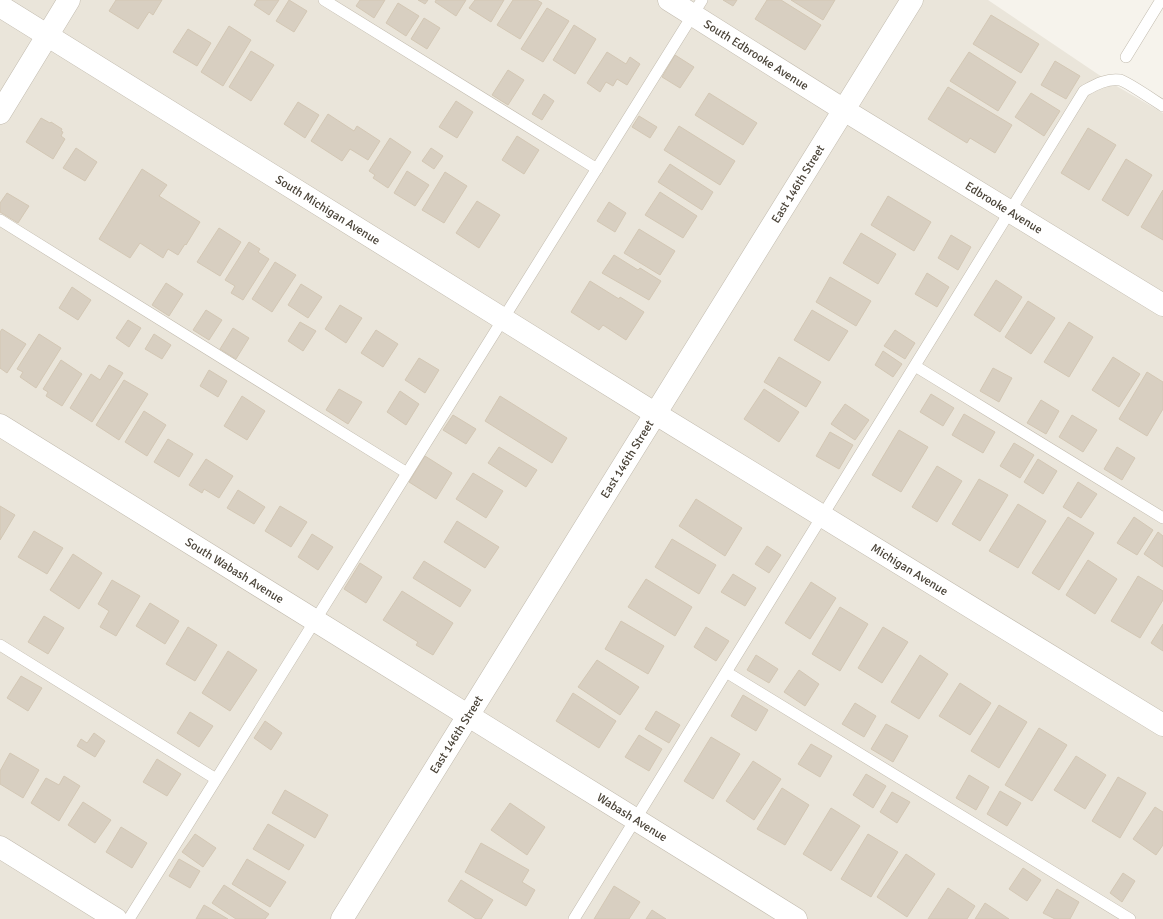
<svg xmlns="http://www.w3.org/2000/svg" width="1163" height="919" font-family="Signika,sans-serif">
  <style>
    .residential { fill: #eae5da }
    .building { fill: #d8cfc1; stroke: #d3c7b4 }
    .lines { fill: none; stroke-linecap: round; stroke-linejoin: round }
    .service-casing { stroke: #c2bbae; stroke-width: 12 }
    .minor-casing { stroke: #c2bbae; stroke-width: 23 }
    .service { stroke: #fff; stroke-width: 11 }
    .minor { stroke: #fff; stroke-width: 22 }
    .labels { text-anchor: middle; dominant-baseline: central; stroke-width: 3; stroke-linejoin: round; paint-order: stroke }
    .street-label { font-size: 12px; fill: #4b4439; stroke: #fff }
  </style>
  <rect width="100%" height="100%" fill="#f6f3ec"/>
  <path class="residential" d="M0 0H988L1108 81 1163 113V919H0Z"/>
  <path class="building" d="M116 0H162L153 15 149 12 138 29 109 11Z
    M257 0H279L269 15 254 5Z
    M289 0 307 11 294 32 276 21Z
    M360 0H385L374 18 356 6Z
    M418 0H428L425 4Z
    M436 0H466L456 16 435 2Z
    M475 0H504L491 22 469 8Z
    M513 0H537L542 3 520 39 497 25Z
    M723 0H737L733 6Z
    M767 0H781L821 25 805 50 755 19Z
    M791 0H835L823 20Z
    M398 3 419 16 406 36 386 23Z
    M547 8 569 21 543 62 521 49Z
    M991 15 1039 44 1021 73 973 44Z
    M424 18 440 28 427 49 411 39Z
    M574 25 596 39 575 74 553 60Z
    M229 26 251 40 223 86 201 72Z
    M188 29 211 43 197 66 173 52Z
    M251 51 274 65 251 101 229 87Z
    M607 52 626 64 630 57 640 64 627 85 617 79 613 86 606 82 600 92 587 83Z
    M969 52 1016 82 998 111 950 81Z
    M675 55 694 67 680 88 662 77Z
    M1055 61 1080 76 1066 99 1041 85Z
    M508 70 524 80 508 105 492 95Z
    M948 87 1012 125 995 153 970 138 967 143 928 119Z
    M709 93 757 123 743 145 695 115Z
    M1031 93 1060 111 1044 136 1015 117Z
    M544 94 554 101 542 120 532 114Z
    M456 101 473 112 457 138 439 127Z
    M298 102 319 115 305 138 284 124Z
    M328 114 354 131 357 126 380 141 368 160 350 149 342 161 311 141Z
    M639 116 657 127 650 138 632 127Z
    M41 118 50 123 51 122 62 129 61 131 63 132 61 136 65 139 53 159 26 142Z
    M679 126 735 161 720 185 664 150Z
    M1088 128 1116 145 1089 190 1061 173Z
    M517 136 539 150 524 174 502 160Z
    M390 138 411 152 388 188 373 178 375 175 369 171Z
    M76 148 97 162 85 181 63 168Z
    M431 148 443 156 434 169 422 161Z
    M1126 159 1152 175 1128 216 1102 200Z
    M670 164 713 192 702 210 658 182Z
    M142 169 167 185 159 196 200 222 186 245 185 244 178 255 168 249 163 258 140 243 130 258 99 239Z
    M407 171 429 185 415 206 394 193Z
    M445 172 467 186 444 223 422 210Z
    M1163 190V240L1141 227Z
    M660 192 697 216 683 238 645 215Z
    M7 193 29 206 18 223 0 212V203Z
    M888 196 931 222 914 251 871 225Z
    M477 201 500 215 479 248 456 233Z
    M609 202 626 213 615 232 597 221Z
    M219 228 241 242 220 276 197 262Z
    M639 229 675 251 660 275 624 253Z
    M861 233 896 254 878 284 843 263Z
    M951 235 971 247 958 270 938 258Z
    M249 242 260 249 258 252 269 259 243 300 231 293 235 286 225 280Z
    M614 255 638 270 640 268 661 281 649 300 602 273Z
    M275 262 296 275 272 312 252 299Z
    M927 273 949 287 937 307 915 294Z
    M830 277 871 301 856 326 816 302Z
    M996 280 1022 297 1000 332 974 315Z
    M590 281 619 299 620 297 644 312 626 340 603 325 599 330 571 312Z
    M166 283 183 294 169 316 152 305Z
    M301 284 322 297 308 318 288 305Z
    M72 287 91 300 78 320 59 308Z
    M1028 301 1055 318 1031 354 1005 337Z
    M340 305 362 318 346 343 325 329Z
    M206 310 222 320 209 340 193 330Z
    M812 310 848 331 829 361 794 340Z
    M128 320 141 328 129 347 116 338Z
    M300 322 316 331 303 351 288 341Z
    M1069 322 1093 337 1069 377 1044 362Z
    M233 328 249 338 236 359 220 349Z
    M2 329 26 344 7 373 0 368V332Z
    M376 330 398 344 383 367 361 353Z
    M895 330 915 343 905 359 884 346Z
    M39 334 61 348 36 388 20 377 23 372 17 369Z
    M154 334 171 345 162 359 145 349Z
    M883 351 902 364 893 377 875 365Z
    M779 357 821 382 806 407 764 382Z
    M1113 357 1140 374 1119 407 1092 390Z
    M419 358 439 370 425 393 405 380Z
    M61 360 82 374 62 406 46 396 48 392 43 389Z
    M109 365 123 373 92 422 70 408 91 374 100 380Z
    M993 368 1012 378 999 402 980 391Z
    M209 370 227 381 218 397 200 386Z
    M1147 372 1163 382V409L1147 436 1119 419Z
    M124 380 148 394 119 440 96 425Z
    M339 389 362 402 348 424 326 410Z
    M764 389 799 412 779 442 744 419Z
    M400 391 419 404 406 425 387 412Z
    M931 394 954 408 943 426 920 412Z
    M242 396 265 411 247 440 224 426Z
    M500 396 567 438 552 463 485 421Z
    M1041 400 1059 411 1046 434 1027 423Z
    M845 404 869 420 855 440 831 424Z
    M144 411 166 425 147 456 125 442Z
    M964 414 995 432 983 453 952 435Z
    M453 415 476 429 466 444 443 430Z
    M1072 415 1097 430 1083 452 1059 437Z
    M899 430 928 447 901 492 872 475Z
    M830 432 853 445 839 469 816 456Z
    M168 439 193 454 179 477 154 462Z
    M1014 443 1034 455 1020 478 1000 466Z
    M499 447 537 470 526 487 488 463Z
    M1117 447 1135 458 1122 480 1104 469Z
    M425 456 452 473 436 499 409 482Z
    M206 459 233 476 219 498 204 489 202 493 189 485Z
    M1038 459 1057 471 1043 494 1024 482Z
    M937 466 962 481 937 522 912 507Z
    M473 473 503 491 486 518 456 499Z
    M979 479 1008 495 980 541 952 524Z
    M1078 482 1097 494 1081 518 1063 507Z
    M238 490 265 507 254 524 227 508Z
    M696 499 742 528 725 556 679 526Z
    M1018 504 1046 521 1018 568 989 551Z
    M0 506 15 515 0 540Z
    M280 506 307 522 291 547 265 531Z
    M1068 517 1094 533 1059 590 1032 573Z
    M1134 517 1153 530 1137 555 1117 543Z
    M457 521 499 547 485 568 444 542Z
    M34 531 63 548 47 574 18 557Z
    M1158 532 1163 536V567L1144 554Z
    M312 534 333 547 318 570 298 557Z
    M672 539 716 565 699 594 655 567Z
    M767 546 781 555 769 573 755 564Z
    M73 554 102 573 79 609 50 590Z
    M1088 560 1117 579 1095 614 1066 595Z
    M424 561 471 590 460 607 413 578Z
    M360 563 382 577 366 603 344 589Z
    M733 574 756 588 745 606 721 592Z
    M1138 576 1163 591V600L1140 638 1111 621Z
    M646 579 692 607 675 636 628 607Z
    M112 580 140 596 116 636 100 627 109 611 98 604Z
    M811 582 836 598 810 639 785 623Z
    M402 591 453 623 433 655 416 645 418 642 383 620Z
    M150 603 179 621 165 644 136 626Z
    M840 607 868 624 840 671 812 654Z
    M44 616 64 628 48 654 28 642Z
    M621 621 664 646 648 674 605 649Z
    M1163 624V651L1151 643Z
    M188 627 217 645 195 681 166 664Z
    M706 627 729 641 716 661 694 647Z
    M883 627 908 642 882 683 858 668Z
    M228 651 257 670 230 711 202 693Z
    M756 655 778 669 769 683 747 670Z
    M920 655 948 674 919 719 891 702Z
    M597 660 639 687 620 715 578 687Z
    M799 670 819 684 805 706 784 692Z
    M21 676 42 688 28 711 7 698Z
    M960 683 991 703 970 735 939 716Z
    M573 693 616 721 599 748 556 721Z
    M743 695 768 710 756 731 731 716Z
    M855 703 876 716 864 737 842 724Z
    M999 705 1027 722 999 768 971 751Z
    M656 711 680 725 669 743 645 729Z
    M190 712 213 726 199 747 177 733Z
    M265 721 282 733 271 750 254 738Z
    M886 724 908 736 893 762 871 749Z
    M1039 728 1067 745 1032 801 1005 785Z
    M94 733 105 741 95 757 77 746 81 739 87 743Z
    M639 735 662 749 649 771 625 757Z
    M711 737 740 754 713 799 684 781Z
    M811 744 832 756 820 777 798 764Z
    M10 753 39 770 23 798 0 784V771Z
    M1076 756 1106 775 1085 809 1054 790Z
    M157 759 181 774 167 796 143 782Z
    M753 761 781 779 754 820 726 801Z
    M866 774 886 786 873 808 853 795Z
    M969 775 989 787 976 810 956 798Z
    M64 776 80 786 59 821 31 803 46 778 59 785Z
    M1118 777 1146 793 1120 838 1092 821Z
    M782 788 809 805 785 845 757 829Z
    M285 790 328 815 315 838 272 813Z
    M1000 791 1021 803 1007 826 987 814Z
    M892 792 910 802 897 823 880 812Z
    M83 802 111 820 95 843 68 825Z
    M510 803 545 827 527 855 491 830Z
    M1155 807 1163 812V845L1156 855 1133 839Z
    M831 808 860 826 831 871 803 854Z
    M268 824 304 845 289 870 253 849Z
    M121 827 147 843 132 868 106 852Z
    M195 834 216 848 203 867 182 852Z
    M868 834 898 852 871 897 841 879Z
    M481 843 529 870 522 882 535 890 526 906 465 872Z
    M906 854 935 874 907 917 877 897Z
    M179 859 200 871 190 888 169 876Z
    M247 859 286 882 270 907 232 884Z
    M1023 868 1041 880 1027 901 1009 889Z
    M1123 873 1135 881 1122 902 1110 893Z
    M461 880 493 900 481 919H476L448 901Z
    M224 885 269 914 265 919H236L212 903Z
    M614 886 640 902 629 919H594Z
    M948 888 975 906 967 919H928Z
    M1057 889 1079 902 1070 919H1055L1043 913Z
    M985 903 1009 919H975Z
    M204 905 228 919H196Z
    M652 910 666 919H646Z"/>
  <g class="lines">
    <defs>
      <path id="service" d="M324 0 597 169
        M1126 57 1161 0
        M0 220 407 473
        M915 366 1163 518
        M0 645 216 779
        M726 672 1130 919
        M129 919 702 0
        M574 919 1084 91C1095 85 1107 78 1120 80 1126 81 1155 101 1163 106"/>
      <g id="minor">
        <path id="s1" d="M669 0 844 110 1163 305"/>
        <path id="s2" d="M0 6 656 414 1163 725"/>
        <path d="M0 113 69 0"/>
        <path id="s3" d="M0 425 796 919"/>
        <path d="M0 847 116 919"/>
        <path id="s4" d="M342 919 912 0"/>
      </g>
    </defs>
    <use href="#service" class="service-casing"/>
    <use href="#minor" class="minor-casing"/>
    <use href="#service" class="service"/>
    <use href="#minor" class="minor"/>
  </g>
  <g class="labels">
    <g class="street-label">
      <text stroke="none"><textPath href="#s1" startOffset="103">South Edbrooke Avenue</textPath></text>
      <text stroke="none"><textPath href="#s4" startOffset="865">East 146th Street</textPath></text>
      <text stroke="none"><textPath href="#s1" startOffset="394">Edbrooke Avenue</textPath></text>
      <text stroke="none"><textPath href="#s2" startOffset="386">South Michigan Avenue</textPath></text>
      <text stroke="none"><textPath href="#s4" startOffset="541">East 146th Street</textPath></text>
      <text stroke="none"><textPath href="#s2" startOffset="1070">Michigan Avenue</textPath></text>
      <text stroke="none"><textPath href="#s3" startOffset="276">South Wabash Avenue</textPath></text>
      <text stroke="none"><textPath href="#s4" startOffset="217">East 146th Street</textPath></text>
      <text stroke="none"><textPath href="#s3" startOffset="744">Wabash Avenue</textPath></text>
    </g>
  </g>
</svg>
